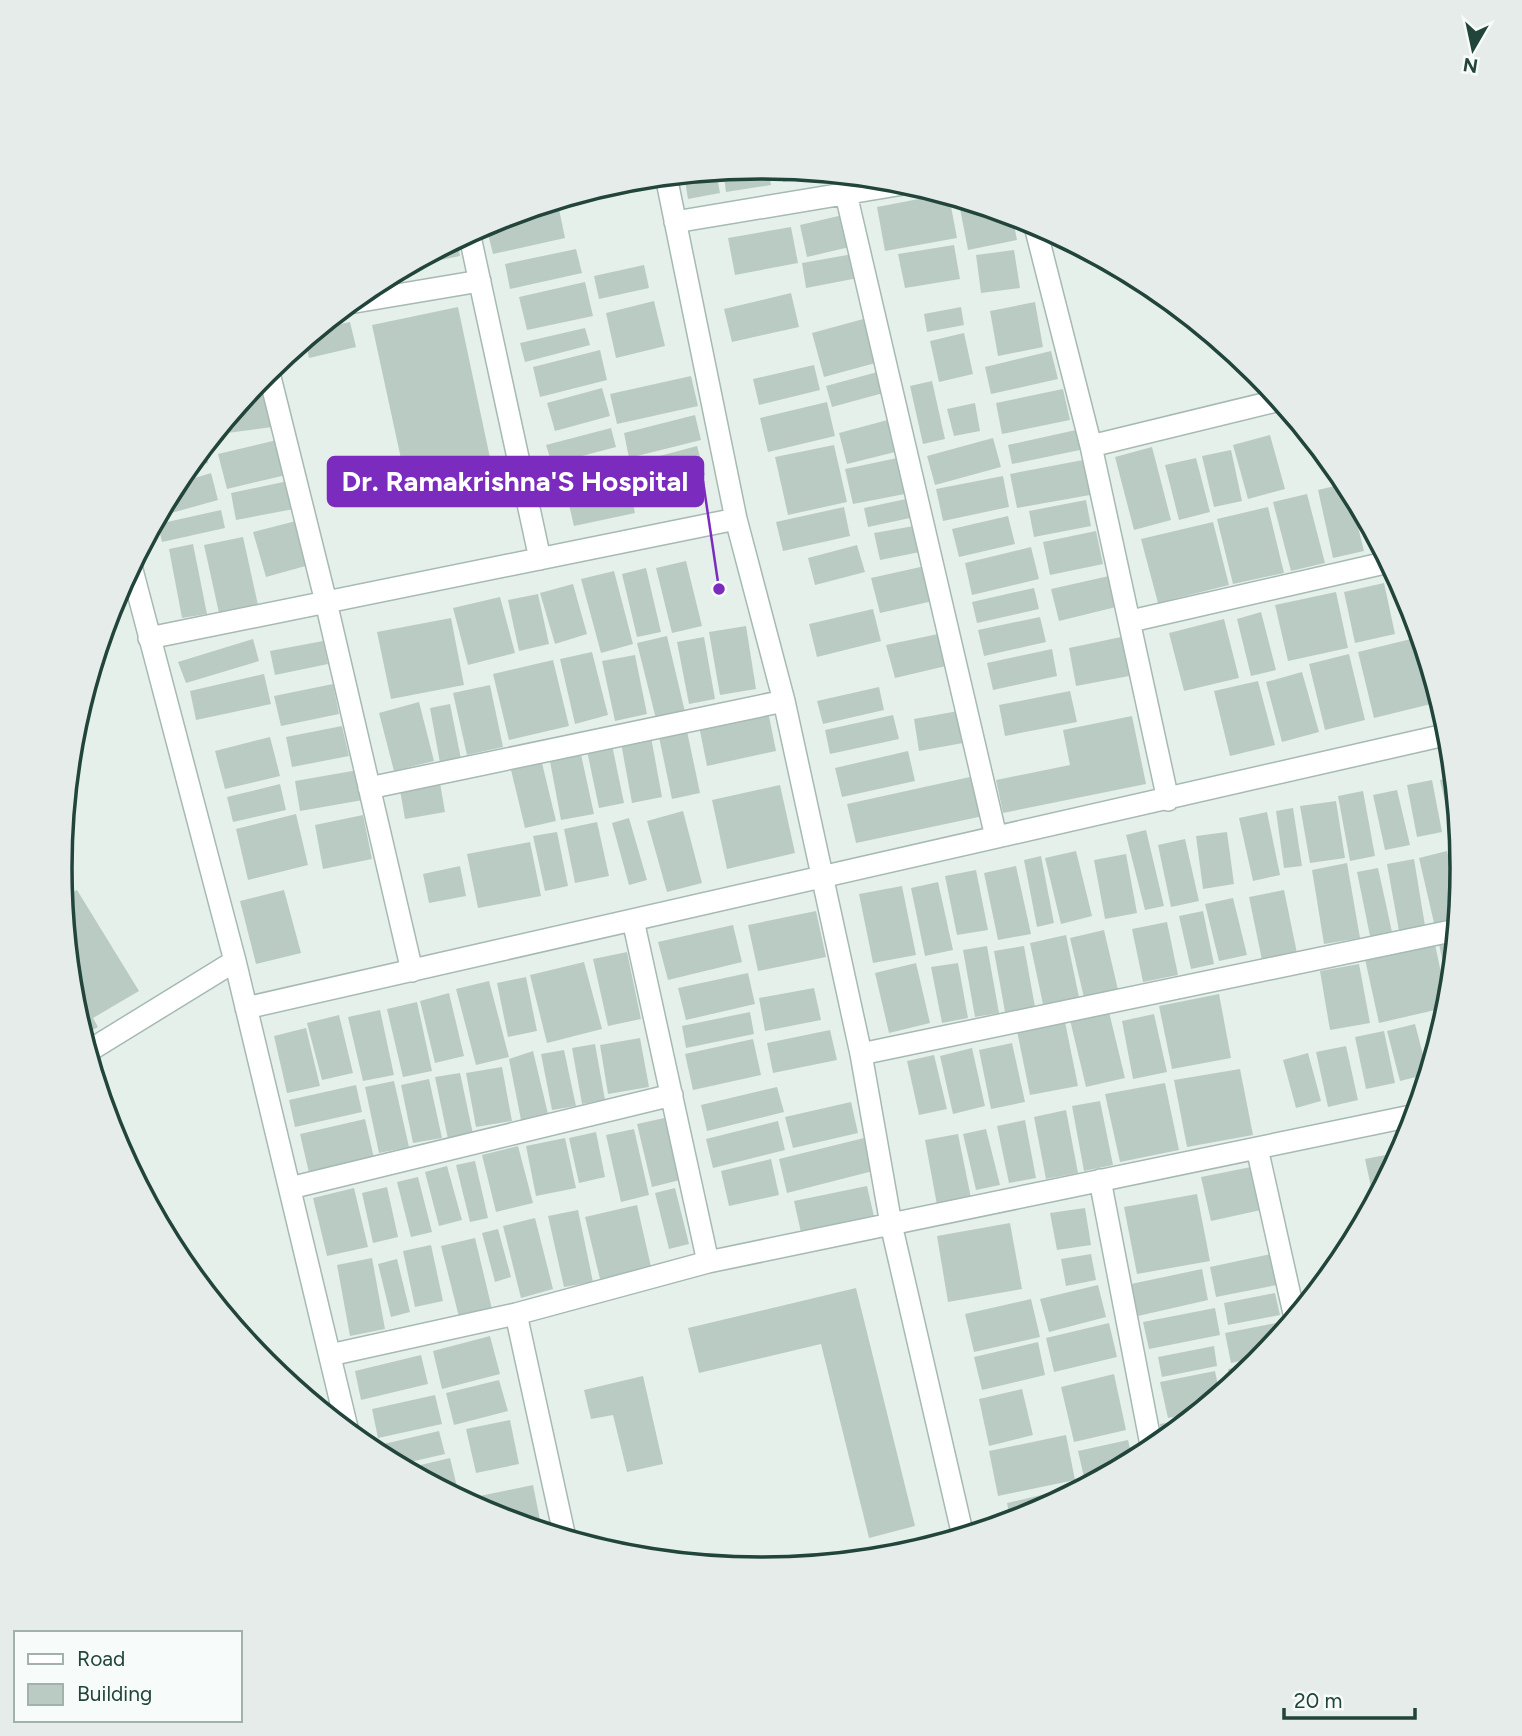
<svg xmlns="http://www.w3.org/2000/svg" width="1522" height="1736" font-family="Figtree,sans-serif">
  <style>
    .building { fill: #bacbc4 }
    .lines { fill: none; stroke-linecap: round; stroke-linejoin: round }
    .street-casing { stroke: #a6b9b3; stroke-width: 24 }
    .street { stroke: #fff; stroke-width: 21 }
    .rim { fill: none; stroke: #21443b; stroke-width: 3.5 }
    .leader { fill: none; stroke: #7b2cbf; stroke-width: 2.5 }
    .callout-dot { fill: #7b2cbf; stroke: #f7fbf9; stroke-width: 2.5 }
    .callout { fill: #7b2cbf; stroke: #7b2cbf; stroke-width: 2.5 }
    .callout-label { font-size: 28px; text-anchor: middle; font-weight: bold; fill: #fff }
  </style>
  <rect width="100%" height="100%" fill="#e5f0eb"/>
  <path class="building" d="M768 167 771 185 726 192 723 170Z
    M781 168 818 172V176L783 182Z
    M716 171 720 193 688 199 684 174Z
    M945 194 949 196 957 238 885 251 877 207Z
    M958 198 1012 215 1017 240 968 250Z
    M559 209 565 238 493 254 486 226Z
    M847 214 854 246 807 257 800 225Z
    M791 227 798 263 735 275 728 238Z
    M457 239 460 256 426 263 424 256Z
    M954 245 960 279 905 288 898 254Z
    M576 249 582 273 510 289 505 264Z
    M1014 250 1020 288 981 293 976 255Z
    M853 254 858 278 806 288 802 263Z
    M644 265 649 288 599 299 594 276Z
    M585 282 593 316 527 330 519 297Z
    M791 293 799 327 732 342 724 309Z
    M654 301 665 346 616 358 606 313Z
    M1035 302 1043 347 998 356 990 311Z
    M458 307 493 472 408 491 372 325Z
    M961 307 964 325 927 332 924 314Z
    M867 318 879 362 824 377 812 333Z
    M350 322 356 347 309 358 305 339 317 329Z
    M585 328 590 345 525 362 520 343Z
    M964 333 973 374 939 382 930 341Z
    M600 350 607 380 540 397 533 367Z
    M1051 351 1058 379 991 394 985 367Z
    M814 365 820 390 759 405 753 379Z
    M881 371 887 392 832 407 826 386Z
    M691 376 698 406 617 424 610 394Z
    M932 381 945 439 923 444 910 386Z
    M602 388 610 416 555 431 547 403Z
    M1063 389 1070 420 1002 434 996 403Z
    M267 395 272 427 227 433 225 420 243 399Z
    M827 402 835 436 768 452 760 418Z
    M975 403 980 431 954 436 947 409Z
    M695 415 701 440 629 458 624 433Z
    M895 418 903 450 847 464 839 433Z
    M611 428 616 447 552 464 546 445Z
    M1076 430 1080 450 1012 464 1008 445Z
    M1270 435 1285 489 1248 499 1233 445Z
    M993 438 1001 467 935 485 927 456Z
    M277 440 286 475 227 489 218 454Z
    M834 445 847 502 788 515 775 457Z
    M697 446 705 475 644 490 637 462Z
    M1152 447 1171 520 1134 530 1115 457Z
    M205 448 208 463 186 468 202 449Z
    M1231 450 1242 501 1214 507 1202 456Z
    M623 457 635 513 574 526 561 471Z
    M902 457 910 493 853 504 845 469Z
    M1196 458 1210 512 1179 520 1165 465Z
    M1083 460 1090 495 1017 508 1010 474Z
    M211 473 218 500 157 517 175 484Z
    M1003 476 1009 507 943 521 936 489Z
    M288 481 294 509 236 520 231 493Z
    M1347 483 1364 551 1333 558 1318 490Z
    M1307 494 1325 563 1291 571 1273 502Z
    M906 499 910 518 868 527 864 508Z
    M1086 500 1091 526 1034 537 1029 511Z
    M844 507 850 536 783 551 776 522Z
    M1268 507 1284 573 1233 584 1217 519Z
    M221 510 225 528 162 542 158 524Z
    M1008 516 1015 544 959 557 952 529Z
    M296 521 309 565 266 577 253 532Z
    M1213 522 1229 585 1158 603 1141 539Z
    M914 526 920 552 880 560 874 533Z
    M1096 531 1103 564 1050 575 1043 542Z
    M243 537 258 605 219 613 204 545Z
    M193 544 207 614 182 618 169 549Z
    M857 545 865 572 815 585 808 558Z
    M1031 547 1039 579 972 595 965 563Z
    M686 561 702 626 672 633 656 568Z
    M925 566 933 601 880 613 871 578Z
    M646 568 661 632 637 637 622 574Z
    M614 571 633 644 601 653 581 579Z
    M1109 576 1116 607 1059 621 1051 589Z
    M1384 583 1395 634 1355 643 1344 592Z
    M573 584 587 634 555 644 540 593Z
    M1400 584 1409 600 1419 633 1409 634Z
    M1034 588 1039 609 977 623 972 602Z
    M1336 592 1348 648 1288 661 1275 605Z
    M538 594 549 644 519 651 508 600Z
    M500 597 515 653 468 665 453 608Z
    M873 609 881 641 817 657 809 624Z
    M1261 612 1276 670 1251 676 1237 619Z
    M1040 617 1046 642 984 656 978 630Z
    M451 618 464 685 391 699 377 632Z
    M1224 619 1239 678 1184 691 1169 633Z
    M746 626 756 689 720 695 709 632Z
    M938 634 946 666 895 678 886 645Z
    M667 636 685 712 656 719 637 643Z
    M704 637 715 699 689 704 677 642Z
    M1121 637 1129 676 1076 686 1069 648Z
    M1415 638 1431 704 1374 718 1358 652Z
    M253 639 259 661 186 683 178 662Z
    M323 641 328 664 275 675 270 651Z
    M1052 649 1057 676 993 690 987 663Z
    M592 652 608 715 575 724 560 659Z
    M1349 654 1365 720 1325 730 1309 664Z
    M635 655 647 714 615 721 602 661Z
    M553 660 569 726 509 740 493 674Z
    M1302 672 1319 732 1282 742 1266 682Z
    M264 674 271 704 196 720 190 691Z
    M1258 681 1275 745 1230 756 1214 691Z
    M333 684 339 714 281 726 274 696Z
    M490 685 503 747 467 755 453 693Z
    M879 687 884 710 823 724 817 701Z
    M1070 691 1077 722 1005 736 999 705Z
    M419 702 434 761 394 771 379 713Z
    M450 704 461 759 440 763 430 708Z
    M768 711 776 751 707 766 699 726Z
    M958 711 963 743 919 751 914 719Z
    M893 715 899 739 830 754 825 730Z
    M1132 716 1146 784 1003 813 996 780 1070 765 1063 730Z
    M342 726 349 756 292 767 286 737Z
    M687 731 700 793 672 799 659 737Z
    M270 737 280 776 225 789 215 751Z
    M651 737 662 797 632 803 621 743Z
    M611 740 624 803 599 808 586 746Z
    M580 750 594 814 561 820 549 756Z
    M908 751 915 781 842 797 835 768Z
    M542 763 556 821 525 828 511 770Z
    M358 770 363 800 300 811 295 781Z
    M979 775 988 815 856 843 847 804Z
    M1454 777 1459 836 1453 837 1440 780Z
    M1432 780 1442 832 1417 837 1407 785Z
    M440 783 445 812 405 819 400 790Z
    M280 784 286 810 233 822 227 797Z
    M780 785 795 853 727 869 712 800Z
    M1397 790 1410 845 1385 850 1373 795Z
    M1363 791 1375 856 1350 861 1338 796Z
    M1336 801 1345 858 1310 863 1300 806Z
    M1293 808 1302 866 1284 868 1276 811Z
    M683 811 702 883 667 892 647 821Z
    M1267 812 1280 875 1253 881 1239 818Z
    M296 814 308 865 248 880 236 829Z
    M363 815 372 859 323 869 315 825Z
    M629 818 647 880 629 885 612 823Z
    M597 822 609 876 575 883 564 829Z
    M1146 830 1164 906 1145 910 1126 835Z
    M557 832 568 886 545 891 533 836Z
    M1227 832 1234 884 1203 889 1196 836Z
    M1185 839 1199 901 1171 907 1158 845Z
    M530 842 541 896 478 908 467 854Z
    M1076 851 1092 916 1061 924 1045 858Z
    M1447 851 1459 903 1458 917 1434 923 1419 858Z
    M1126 854 1137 913 1105 919 1094 860Z
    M1041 856 1054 923 1037 927 1024 860Z
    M1414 859 1425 926 1399 931 1387 864Z
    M1347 863 1360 938 1324 944 1312 870Z
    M460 866 466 896 429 903 423 874Z
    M1016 866 1031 934 998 940 984 873Z
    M1378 868 1392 932 1370 936 1357 872Z
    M976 870 988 930 957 935 945 876Z
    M938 882 953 950 925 956 911 888Z
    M902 886 916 955 873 963 859 894Z
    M77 890 139 991 93 1018 98 1027 82 1036 73 1004 62 898Z
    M284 890 301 953 256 964 240 901Z
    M1284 890 1298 958 1263 965 1249 897Z
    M1233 898 1247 955 1219 961 1205 904Z
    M816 911 826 957 758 971 748 925Z
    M1203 911 1214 964 1191 969 1179 916Z
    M1167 922 1178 975 1143 982 1132 929Z
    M733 925 742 962 668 980 658 942Z
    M1104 930 1119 994 1085 1002 1070 938Z
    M1066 935 1080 1002 1044 1009 1030 943Z
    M1455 940 1451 987H1448L1439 944Z
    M1435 944 1448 1007 1379 1023 1365 959Z
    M987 946 999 1013 975 1017 963 950Z
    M1024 946 1035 1007 1005 1012 994 951Z
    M627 952 641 1019 608 1026 593 959Z
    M584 962 602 1029 547 1043 530 975Z
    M916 963 930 1023 889 1033 875 973Z
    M958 963 968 1018 942 1023 931 967Z
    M1359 964 1370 1023 1330 1030 1320 971Z
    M748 973 755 1004 686 1020 678 988Z
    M526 977 537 1031 508 1037 497 983Z
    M489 981 509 1057 476 1065 456 989Z
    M814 988 821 1020 765 1031 759 998Z
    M449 993 464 1056 435 1063 420 1001Z
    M1219 994 1231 1058 1172 1069 1159 1006Z
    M417 1002 432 1071 403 1077 387 1009Z
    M380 1010 394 1075 363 1081 348 1017Z
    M750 1012 754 1034 686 1048 682 1026Z
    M1109 1012 1125 1078 1086 1087 1070 1020Z
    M1154 1014 1167 1072 1133 1079 1122 1021Z
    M339 1015 353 1073 322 1080 307 1023Z
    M1065 1022 1078 1086 1030 1095 1017 1031Z
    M1415 1024 1428 1074 1400 1081 1387 1031Z
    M306 1028 320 1086 287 1093 274 1036Z
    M830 1030 837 1060 773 1073 767 1043Z
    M1384 1031 1395 1083 1366 1089 1355 1037Z
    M640 1038 649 1087 608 1094 600 1045Z
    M753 1039 761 1075 693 1090 685 1054Z
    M1012 1043 1025 1102 991 1109 979 1050Z
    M595 1044 605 1100 582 1104 572 1048Z
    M1346 1046 1358 1100 1328 1107 1316 1052Z
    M972 1048 985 1106 953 1114 940 1056Z
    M564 1050 576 1106 552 1110 541 1054Z
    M533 1051 548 1114 521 1120 509 1059Z
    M1308 1053 1321 1101 1296 1108 1283 1060Z
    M934 1055 947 1109 919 1115 907 1061Z
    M502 1067 512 1121 476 1127 466 1073Z
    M1240 1069 1253 1135 1187 1147 1174 1080Z
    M460 1073 473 1134 448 1139 435 1077Z
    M429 1079 442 1138 413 1143 401 1085Z
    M394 1081 409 1147 379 1153 365 1087Z
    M1165 1083 1179 1150 1120 1162 1105 1094Z
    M356 1085 362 1112 295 1127 289 1100Z
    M777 1087 784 1112 707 1131 701 1105Z
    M1100 1101 1113 1165 1084 1171 1072 1106Z
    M851 1102 858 1133 793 1148 785 1117Z
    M1066 1110 1078 1173 1046 1179 1034 1117Z
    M669 1117 684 1179 652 1187 637 1124Z
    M365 1119 374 1158 309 1173 300 1134Z
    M1025 1120 1036 1178 1009 1183 997 1126Z
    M778 1121 785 1150 713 1168 706 1139Z
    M634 1129 649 1195 621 1202 606 1135Z
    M986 1129 1000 1185 976 1190 963 1134Z
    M596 1132 605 1177 579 1183 569 1138Z
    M958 1134 971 1198 937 1205 925 1140Z
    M565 1138 576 1188 536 1196 526 1146Z
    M864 1138 873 1171 787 1193 779 1159Z
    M518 1146 533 1203 496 1212 482 1155Z
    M1401 1152 1387 1178 1374 1201 1365 1159Z
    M771 1159 779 1195 729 1206 721 1171Z
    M475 1161 488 1218 470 1222 456 1165Z
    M447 1166 462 1220 439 1226 425 1172Z
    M1251 1167 1261 1210 1211 1221 1201 1177Z
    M418 1177 432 1232 411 1237 397 1182Z
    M867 1186 875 1221 802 1237 794 1201Z
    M387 1187 398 1237 373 1243 362 1193Z
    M354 1188 368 1247 327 1256 313 1198Z
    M675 1188 689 1244 669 1249 655 1193Z
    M1197 1194 1210 1261 1137 1274 1124 1207Z
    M637 1205 651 1267 600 1279 585 1217Z
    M1085 1208 1091 1245 1057 1250 1050 1213Z
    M578 1210 593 1282 564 1287 548 1216Z
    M535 1218 553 1289 521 1298 503 1226Z
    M1010 1223 1022 1289 948 1302 937 1236Z
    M498 1229 511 1277 495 1282 482 1233Z
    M475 1238 492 1309 459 1317 441 1246Z
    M431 1245 443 1301 415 1307 403 1251Z
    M1276 1253 1282 1284 1216 1297 1210 1267Z
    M1091 1254 1096 1280 1066 1286 1061 1259Z
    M372 1258 385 1329 350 1336 337 1265Z
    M397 1259 410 1312 391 1317 378 1264Z
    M1202 1269 1208 1300 1138 1316 1131 1284Z
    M1098 1285 1106 1317 1049 1332 1040 1299Z
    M856 1288 915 1526 869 1538 821 1344 699 1373 688 1328Z
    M1275 1293 1280 1315 1228 1325 1224 1303Z
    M1031 1299 1040 1337 974 1352 965 1314Z
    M1215 1308 1220 1335 1149 1349 1143 1322Z
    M1281 1322 1283 1333 1263 1356 1231 1363 1225 1333Z
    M1109 1323 1117 1357 1054 1372 1046 1338Z
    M490 1336 500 1374 442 1389 433 1351Z
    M1038 1342 1045 1375 982 1390 974 1357Z
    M1214 1346 1217 1366 1162 1377 1158 1357Z
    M421 1355 428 1384 361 1400 355 1371Z
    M1258 1363 1257 1364 1232 1385 1228 1369Z
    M1215 1371 1220 1395 1199 1412 1168 1418 1160 1382Z
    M1114 1374 1126 1430 1074 1442 1061 1387Z
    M643 1376 663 1464 627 1472 613 1415 591 1419 584 1390Z
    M499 1380 508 1411 454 1425 446 1393Z
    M1022 1389 1033 1435 989 1446 979 1399Z
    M435 1395 442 1424 378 1438 372 1409Z
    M1191 1418 1163 1441 1160 1424Z
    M510 1420 519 1464 476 1473 466 1429Z
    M439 1431 445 1454 397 1465 377 1454 375 1446Z
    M1066 1435 1075 1480 998 1496 989 1451Z
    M1128 1440 1133 1461 1086 1486 1078 1451Z
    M450 1458 459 1495 455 1496 404 1469Z
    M533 1485 540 1520 518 1524 478 1508 475 1497Z
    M1075 1487 1076 1491 1029 1516 1011 1522 1007 1503Z"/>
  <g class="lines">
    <defs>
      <path id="street" d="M666 176 736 519 784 701 861 1054 891 1224 963 1536
        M846 194 996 837
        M675 222 909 183
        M1034 222 1091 446 1168 800
        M469 232 540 559
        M349 303 480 281
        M268 369 326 602 412 971
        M1091 446 1280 400
        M131 566 235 961 348 1432
        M1131 621 1389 562
        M149 638 736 519
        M369 788 784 701
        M633 920 708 1262
        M246 1008 1449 734
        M87 1052 235 961
        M861 1054 1456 930
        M1257 1148 1295 1318
        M1100 1180 1152 1450
        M290 1188 672 1095
        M516 1314 565 1538
        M330 1355 516 1314 708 1262 1416 1115"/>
    </defs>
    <use href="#street" class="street-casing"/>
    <use href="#street" class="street"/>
  </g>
  <path d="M0 0H1522V1736H0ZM72 868a689 689 0 1 1 1378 0a689 689 0 1 1-1378 0Z" fill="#e6ecea" fill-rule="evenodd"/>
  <path class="rim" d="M72 868a689 689 0 1 1 1378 0a689 689 0 1 1-1378 0Z"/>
  <path class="leader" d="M719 589L703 481"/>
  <circle class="callout-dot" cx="719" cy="589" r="7"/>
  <rect class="callout" x="328" y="457" width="375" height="49" rx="7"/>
  <g class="callout-label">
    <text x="515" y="491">Dr. Ramakrishna'S Hospital</text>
  </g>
  <rect x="14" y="1631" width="228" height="91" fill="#f7fbf9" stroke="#a1b2ad" stroke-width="2"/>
  <rect x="28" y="1654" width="35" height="10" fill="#ffffff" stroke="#a1b2ad" stroke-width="2"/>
  <text x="77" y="1666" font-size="21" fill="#21443b">Road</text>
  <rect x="28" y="1684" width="35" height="21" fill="#bacbc4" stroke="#a1b2ad" stroke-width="2"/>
  <text x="77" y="1701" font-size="21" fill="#21443b">Building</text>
  <g transform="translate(1473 49) rotate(189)" stroke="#f7fbf9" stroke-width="5" paint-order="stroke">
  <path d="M0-5L12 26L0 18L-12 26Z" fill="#21443b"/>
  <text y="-10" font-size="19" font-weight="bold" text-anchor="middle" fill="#21443b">N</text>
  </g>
  <path d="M1284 1708v10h131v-10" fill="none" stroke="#21443b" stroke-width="3.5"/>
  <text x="1294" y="1708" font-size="21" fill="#21443b" stroke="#f7fbf9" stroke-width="5" paint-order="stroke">20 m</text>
</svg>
